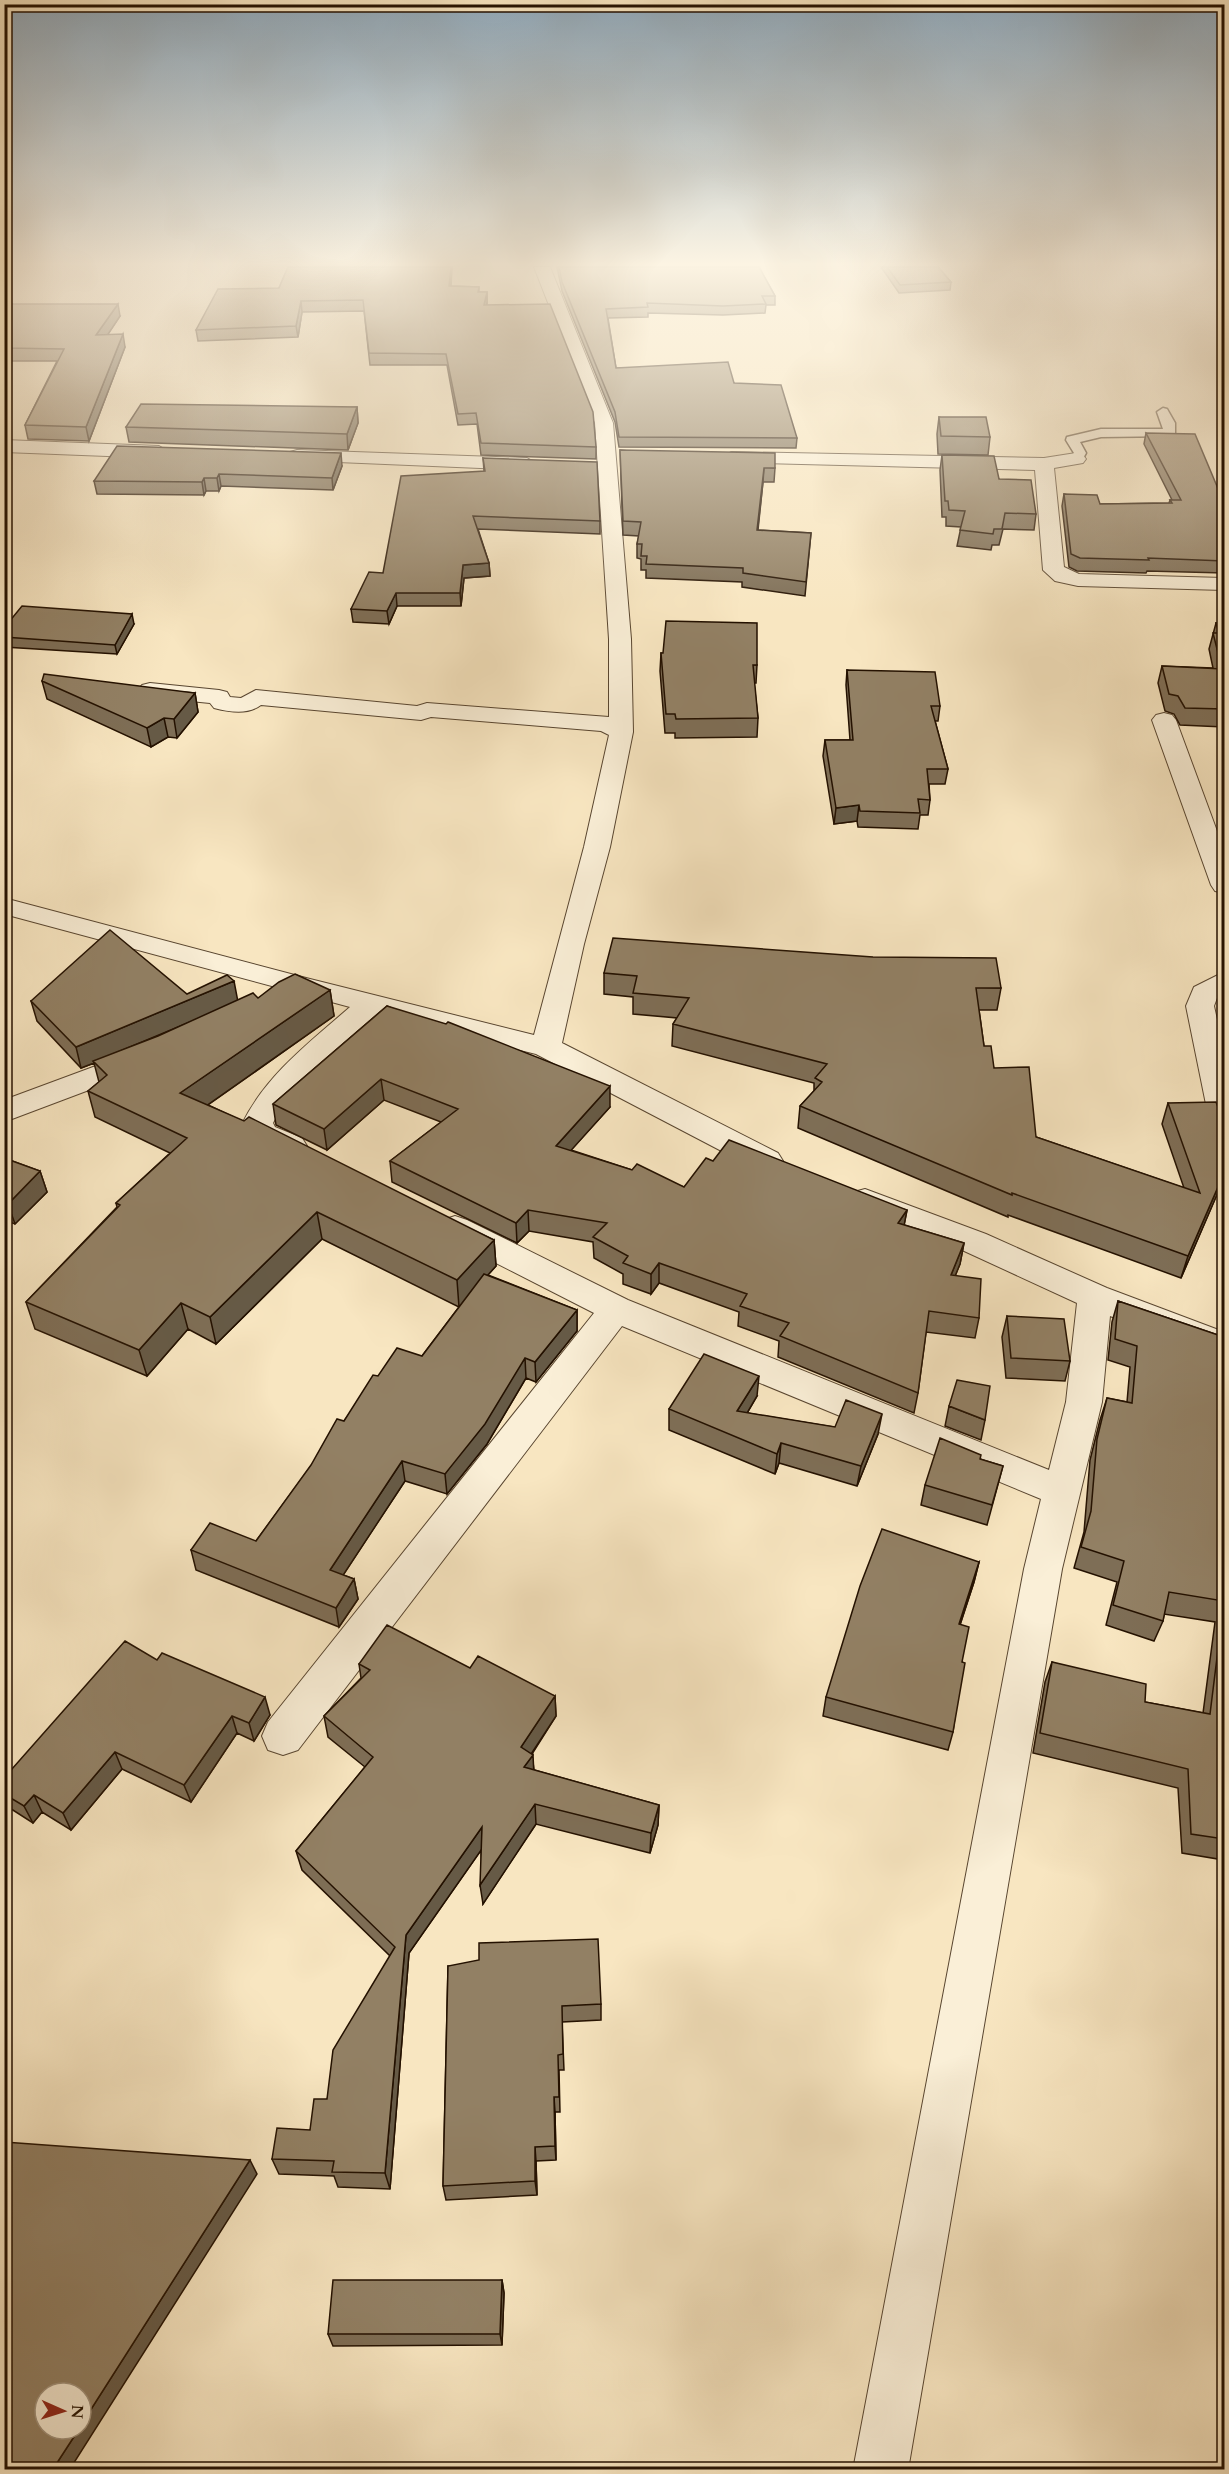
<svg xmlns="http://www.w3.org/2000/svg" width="1229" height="2474" font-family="Cardo,serif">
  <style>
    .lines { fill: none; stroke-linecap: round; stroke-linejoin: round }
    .service-casing { stroke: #594630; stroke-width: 3 }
    .minor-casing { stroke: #594630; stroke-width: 2 }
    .service { fill: #faefd7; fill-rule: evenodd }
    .minor { fill: #faefd7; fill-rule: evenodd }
    .wall { fill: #7e6e56; stroke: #241100; stroke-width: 1.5; fill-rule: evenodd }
    .shaded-wall { fill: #665a46; stroke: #241100; stroke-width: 1.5 }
    .building { fill: #928064; stroke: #241100; stroke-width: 1.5 }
  </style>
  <rect width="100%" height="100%" fill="#f8e6c1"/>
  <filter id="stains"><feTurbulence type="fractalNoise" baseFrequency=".00333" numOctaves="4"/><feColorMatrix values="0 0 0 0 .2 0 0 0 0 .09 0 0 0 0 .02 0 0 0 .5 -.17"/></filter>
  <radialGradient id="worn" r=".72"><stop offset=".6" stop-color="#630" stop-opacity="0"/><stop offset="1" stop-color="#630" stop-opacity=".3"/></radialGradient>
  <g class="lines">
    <defs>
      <path id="service" d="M1163 408 1167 409 1175 423V436L1101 437 1080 442 1086 453 1081 462H1071L1069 459 1074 453 1066 440 1067 437 1101 429H1163L1157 412Z"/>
      <path id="minor" d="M534 267H550L613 423 631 639 633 732 610 847 584 944 562 1043 778 1153 783 1161 778 1169 767 1172 756 1169 536 1054 377 1014C341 1047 294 1079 273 1123L275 1127 302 1138 307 1146 302 1154C278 1160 254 1144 242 1124 266 1075 310 1042 350 1007L4 914V898L306 978 534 1035 584 847 609 735 601 731 431 717 421 720 261 705C248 715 230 712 214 708L210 703 150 697 142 695 138 690 142 685 150 683 219 690 227 692 230 697 241 698 256 690 417 706 427 703 609 717V639L595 423Z
        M4 440 159 446 169 452 159 458 4 452Z
        M297 450 527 458 537 464 527 470 290 460 287 456 290 452Z
        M731 452 1044 458 1076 453 1083 455 1086 459 1083 463 1054 468 1064 567 1079 574 1224 578V590L1078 586 1055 581 1043 570 1035 470 724 462 721 458Z
        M1164 713 1172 715 1176 720 1224 850V893L1215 891 1211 885 1152 720 1156 715Z
        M1224 972V993L1217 998 1214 1006 1224 1051V1129L1213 1126 1209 1119 1186 1006 1194 987Z
        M139 1050 150 1053 154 1060 150 1067 4 1122V1100Z
        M865 1189 986 1234 1107 1288 1224 1332V1359L1110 1316 1102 1402 1062 1569 908 2470H853L1024 1569 1041 1499 622 1326 298 1750 283 1755 268 1750 262 1736 268 1722 594 1313 443 1236 439 1228 443 1220 455 1216 467 1220 628 1300 1049 1470 1066 1402 1077 1303 962 1250 854 1208 849 1200 854 1192Z"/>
    </defs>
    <use href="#service" class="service-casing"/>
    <use href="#minor" class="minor-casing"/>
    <use href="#service" class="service"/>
    <use href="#minor" class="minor"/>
  </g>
  <path class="wall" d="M288 267H452L451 286 479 287V292H487V305L596 447V459L481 455 477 424 458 425 447 365H370L364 311 302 312 298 337 198 341 196 330 279 288Z
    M557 267H759L775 296V305H766L765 313 723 315 648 313V317L608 318 616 368 734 383 797 438 796 448 619 447 615 422 562 291Z
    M881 267H938L951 282 950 290 899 293Z
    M4 304 120 316 107 335 125 347 89 441 28 439 25 425 57 361H4Z
    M357 407 358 423 348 450 129 442 126 427Z
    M939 417 990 437 988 455 938 454 937 434Z
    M1146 433 1224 503V573L1147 571 1146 573 1077 571 1069 567 1062 506 1064 494 1100 504 1169 503 1170 500H1172L1144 444Z
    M620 450 775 468 774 482H763L758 530 811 533 805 596 742 587V582L646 578V570H641V559L637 558V544L639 536 623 535Z
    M942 455 999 479 1036 514 1034 530 1003 529 999 545H992L991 550 957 546 961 527 946 526V517H942L940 470Z
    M483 458 600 521V534L478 529 489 563 490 576 464 578 461 606H397L389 624 353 622 351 609 383 573 484 471Z
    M342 466 333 490 221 486 219 491H206L204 495 97 494 94 481Z
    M1216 623 1224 624V727L1180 725 1174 714 1165 711 1158 683 1162 666 1213 668 1209 649Z
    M134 624 117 654 4 647V628Z
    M661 653 757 665 756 683H754L758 718 757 737 675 738V733H665L660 671Z
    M847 670 940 706 938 721H935L948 769 945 784H929L930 800 928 815H920L918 829 858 827 857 821 834 824 823 756 825 740H850L846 685Z
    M42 681 195 693 198 712 177 738 168 737 151 747 47 699Z
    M604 973 1001 988 997 1010H979L984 1046 994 1068 1036 1137 1184 1188 1162 1124 1168 1103 1224 1123V1185H1221L1181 1278 1008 1215V1217L798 1128 800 1106 814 1091V1083L672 1046 673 1024 677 1018 633 1014V997L604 994Z
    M330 990 334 1016 208 1105 494 1240 496 1266 488 1275 577 1310V1331L536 1382 526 1378 487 1444 447 1494 405 1481 343 1575 354 1579 358 1599 339 1627 196 1570 191 1550 256 1541 344 1421 378 1376 422 1356 459 1307 322 1239 216 1344 188 1329 147 1376 35 1329 26 1302 117 1207 116 1203 170 1153 95 1117 88 1091 99 1082 94 1063 81 1068 37 1021 31 1001 187 994 237 1000ZM189 1022 158 1036 137 1044Z
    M387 1006 610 1107 571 1150 684 1187 713 1161 907 1210 904 1225 964 1243 960 1264 955 1276 979 1318 975 1338 926 1332 918 1393 914 1413 778 1357 779 1341 738 1326 739 1312 659 1283 651 1294 623 1284V1274L594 1258 593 1242 529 1231 517 1243 392 1182 390 1161 441 1122 384 1100 327 1150 276 1125 273 1104Z
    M4 1158 40 1171 47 1192 15 1224 4 1220Z
    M1118 1301 1224 1337V1860L1182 1853 1178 1788 1033 1753 1045 1682 1052 1662 1145 1702 1203 1713 1215 1622 1164 1614 1163 1621 1154 1641 1106 1625 1117 1582 1074 1568 1084 1532 1090 1460 1100 1420 1107 1398 1127 1402 1130 1367 1108 1360 1112 1322Z
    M1007 1316 1070 1361 1065 1381 1006 1378 1002 1337Z
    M757 1396 747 1413 878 1434 857 1486 779 1463 775 1474 669 1430V1409Z
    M949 1406 985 1420 981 1440 945 1426Z
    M980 1459 1003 1466 987 1525 921 1505 925 1485Z
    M979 1562 974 1582 960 1625 962 1662 953 1732 948 1750 823 1716 826 1697Z
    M157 1660 270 1715 254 1741 237 1733 191 1802 122 1769 71 1830 42 1812 33 1823 5 1805 4 1778Z
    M359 1664 470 1668 555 1696 556 1716 532 1754 534 1770 659 1805 658 1825 650 1853 536 1824 483 1904 481 1850 409 1953 390 2189 338 2187 334 2176 279 2174 272 2159 310 2130 327 2099 390 1956 302 1870 296 1851 365 1767 328 1737 324 1716 361 1678Z
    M448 1966 601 2004V2020L562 2022 564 2070H559L560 2112H555L556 2160 536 2161 537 2195 446 2200 443 2186Z
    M502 2280 504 2293 502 2345 333 2346 328 2334Z"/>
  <path class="shaded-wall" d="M451 267H452L450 297 449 286Z
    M487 292V303L484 316V305Z
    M301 301 302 312 298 337 296 326Z
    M118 304 120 316 99 348 96 335Z
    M123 334 125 347 89 441 86 427Z
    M357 407 358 423 348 450 347 434Z
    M341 453 342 466 333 490 332 478Z
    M764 468 763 482 756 544 757 530Z
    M219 474 221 486 219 491 217 478Z
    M204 478 206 491 204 495 202 482Z
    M489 563 490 576 464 578 461 606 460 593 463 565Z
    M396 593 397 606 389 624 387 611Z
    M132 614 134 624 117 654 115 645Z
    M195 693 198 712 177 738 174 719Z
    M164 718 168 737 151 747 147 728Z
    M859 805 857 821 834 824 836 808Z
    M4 921 8 933 4 944Z
    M234 981 238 1002 94 1062 93 1061 94 1063 81 1068 76 1047Z
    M330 990 334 1016 186 1120 180 1093Z
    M381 1079 384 1100 327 1150 324 1129Z
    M610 1086V1107L557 1166 556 1146Z
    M40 1171 47 1192 15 1224 8 1204Z
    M1224 1173 1219 1190 1181 1278 1188 1256Z
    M528 1210 529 1231 517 1243 516 1223Z
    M907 1210 903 1231 898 1223Z
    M317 1212 322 1239 216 1344 210 1317Z
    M494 1240 496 1266 459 1307 457 1280Z
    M964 1243 960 1264 947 1296 951 1275Z
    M659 1263V1283L651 1294V1274Z
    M181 1303 188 1329 147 1376 139 1350Z
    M577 1310V1331L536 1382 535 1362Z
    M525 1358 526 1378 487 1444 447 1494 445 1474Z
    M759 1376 757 1396 736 1432 737 1411Z
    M882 1414 878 1434 857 1486 861 1466Z
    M781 1443 779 1463 775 1474 777 1454Z
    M402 1461 405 1481 334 1589 330 1570Z
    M979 1562 974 1582 954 1643 959 1624Z
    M354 1579 358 1599 339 1627 336 1608Z
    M555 1696 556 1716 522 1768 521 1747Z
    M265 1697 270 1715 254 1741 249 1723Z
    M232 1716 237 1733 191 1802 184 1785Z
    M115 1752 122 1769 71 1830 63 1813Z
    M533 1755 534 1775 524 1767Z
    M34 1795 42 1812 33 1823 24 1806Z
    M535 1804 536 1824 483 1904 480 1885Z
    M659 1805 658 1825 650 1853 651 1833Z
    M482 1827 484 1846 409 1953 390 2189 385 2173 406 1935Z
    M554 2097 555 2112 556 2160 555 2146Z
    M535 2147 536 2161 537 2195 535 2181Z
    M250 2160 257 2174 70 2469H53L79 2429H81V2425Z
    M502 2280 504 2293 502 2345 500 2334Z"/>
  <path class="building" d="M288 267H451L449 286 479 287 478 292H487L484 305 550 304 593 412 596 447 481 443 476 413 458 414 446 354 369 353 363 300 301 301 296 326 196 330 218 289 279 288Z
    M559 267H759L775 296H762L766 304 723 306 647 303 648 307 606 309 616 368 728 362 734 383 781 385 797 438 619 437 615 412 562 282Z
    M887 267H938L951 282 900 285Z
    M4 304H118L96 335 123 334 86 427 25 425 64 349 4 348Z
    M141 404 357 407 347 434 126 427Z
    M939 417H986L990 437 941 436Z
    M1146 433 1195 434 1224 503V509H1222L1224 513V561L1148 558 1149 560 1080 558 1071 554 1064 494 1097 495 1100 504 1172 503 1170 500H1181Z
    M117 446 341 453 332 478 219 474 217 478H204L202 482 94 481Z
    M620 450 775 453V468H764L757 530 811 533 806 582 743 573V568L646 564 647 556H641L642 544H637L641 522 623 521Z
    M942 455 994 456 999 479 1031 480 1036 514 1005 513 1002 529H994L993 534 960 530 965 511 949 510 948 501H945Z
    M483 458 597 462 600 521 473 516 489 563 463 565 460 593H396L387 611 351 609 369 572 383 573 401 476 485 471Z
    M22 606 132 614 115 645 4 637V628Z
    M666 621 757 623V665H753L758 718 676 719 675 714H666L661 653H663Z
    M1216 623 1224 624V709L1185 708 1178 696 1169 694 1162 666 1222 669 1213 633H1219Z
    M847 670 935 672 940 706H931L948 769H927L930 800 918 799 920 813 860 811 859 805 836 808 825 740H853Z
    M44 674 195 693 174 719 164 718 147 728 42 681Z
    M110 930 187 994 227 975 234 981 76 1047 31 1001Z
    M613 938 873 957 996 958 1001 988H976L984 1046H991L994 1068 1029 1067 1036 1137 1200 1193 1168 1103 1216 1102 1224 1123V1173L1188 1256 1012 1193V1195L800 1106 822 1082 815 1078 827 1064 673 1024 689 998 633 993 637 976 604 973Z
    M295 974 330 990 180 1093 244 1121 249 1117 494 1240 457 1280 317 1212 210 1317 181 1303 139 1350 26 1302 120 1205 116 1203 187 1138 88 1091 107 1075 93 1061 158 1036 253 993 258 998 279 982Z
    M387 1006 446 1024 448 1022 610 1086 556 1146 632 1170 637 1164 684 1187 706 1158 713 1161 729 1140 907 1210 898 1223 964 1243 951 1275 981 1279 979 1318 929 1311 918 1393 780 1336 789 1323 740 1306 747 1294 659 1263 651 1274 623 1263 628 1256 593 1237 607 1223 528 1210 516 1223 390 1161 458 1109 381 1079 324 1129 273 1104Z
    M4 1158 40 1171 8 1204 4 1202Z
    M484 1274 577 1310 535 1362 525 1358 485 1424 445 1474 402 1461 330 1570 354 1579 336 1608 191 1550 210 1523 256 1541 311 1465 337 1419 344 1421 373 1375 378 1376 397 1348 422 1356Z
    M1118 1301 1224 1337V1839L1191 1834 1188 1769 1040 1733 1052 1662 1146 1684 1145 1702 1210 1714 1224 1601 1169 1592 1163 1621 1113 1605 1124 1561 1081 1547 1091 1511 1097 1439 1107 1398 1132 1403 1137 1346 1115 1339Z
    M1007 1316 1064 1319 1070 1361 1011 1358Z
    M704 1354 759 1376 737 1411 835 1427 846 1400 882 1414 861 1466 781 1443 777 1454 669 1409Z
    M957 1380 990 1386 985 1420 949 1406Z
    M940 1438 981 1455 980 1459 1003 1466 992 1505 925 1485Z
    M882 1529 979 1562 959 1624 969 1627 962 1662 965 1663 953 1732 826 1697 860 1586Z
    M387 1625 470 1668 478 1656 555 1696 521 1747 533 1755 524 1767 659 1805 651 1833 535 1804 480 1885 482 1827 406 1935 385 2173 332 2172 334 2161 272 2159 277 2128 310 2130 314 2099H327L333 2050 395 1947 296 1851 373 1757 324 1716 370 1670 359 1664Z
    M125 1641 157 1660 162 1653 265 1697 249 1723 232 1716 184 1785 115 1752 63 1813 34 1795 24 1806 4 1794V1778Z
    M598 1939 601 2004 562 2006 563 2054 558 2055 559 2097H554L555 2146 535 2147V2181L443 2186 448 1966 479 1960V1943Z
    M4 2142 250 2160 81 2425V2393H45V2429H79L53 2469H4Z
    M333 2280H502L500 2334H328Z"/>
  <linearGradient id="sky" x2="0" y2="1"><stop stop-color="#91abbe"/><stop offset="0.43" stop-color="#fcf4e3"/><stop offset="1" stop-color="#fcf4e3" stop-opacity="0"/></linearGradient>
  <rect width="1229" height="614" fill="url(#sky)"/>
  <rect width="1229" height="2474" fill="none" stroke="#f8e6c1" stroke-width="24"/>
  <rect x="6" y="6" width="1217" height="2462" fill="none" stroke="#241100" stroke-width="3"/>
  <rect x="12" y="12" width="1205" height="2450" fill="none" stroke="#241100" stroke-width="1.5"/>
  <g transform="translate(63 2411) rotate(93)"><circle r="28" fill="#faefd7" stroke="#a49681" stroke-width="1.5"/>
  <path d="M0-4.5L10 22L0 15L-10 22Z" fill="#8f2418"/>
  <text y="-9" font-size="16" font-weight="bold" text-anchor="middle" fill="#241100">N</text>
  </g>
  <rect width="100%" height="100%" filter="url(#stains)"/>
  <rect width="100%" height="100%" fill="url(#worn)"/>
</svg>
